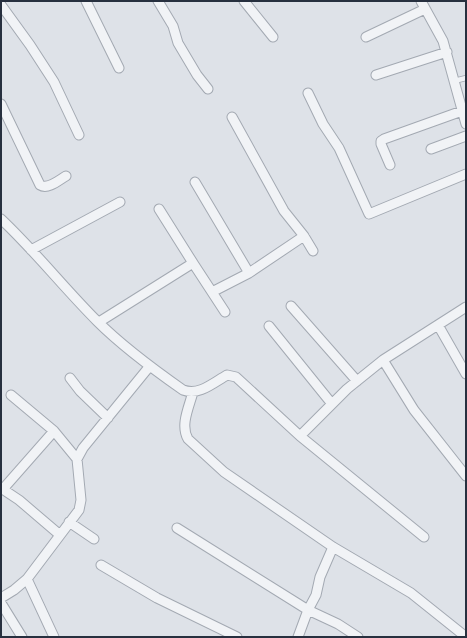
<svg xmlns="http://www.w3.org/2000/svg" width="467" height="638" font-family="Manrope,sans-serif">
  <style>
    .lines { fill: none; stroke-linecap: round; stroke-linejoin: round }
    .service-casing { stroke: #a3a9b2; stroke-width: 6 }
    .minor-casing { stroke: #a3a9b2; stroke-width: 11 }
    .service { stroke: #f1f3f6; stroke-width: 4.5 }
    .minor { stroke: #f1f3f6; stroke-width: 9 }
  </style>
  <rect width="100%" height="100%" fill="#dee2e8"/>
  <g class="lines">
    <defs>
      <path id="service" d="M454 81 466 78"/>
      <path id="minor" d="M86 1 119 68
        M158 1 173 26 178 43 197 75 208 89
        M244 1 273 37
        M421 1 443 41 466 124
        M1 5 30 45 54 82 79 135
        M366 37 425 9
        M376 75 447 52
        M308 93 323 124 339 148 369 214 466 174
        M1 104 40 185C48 190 59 180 66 176
        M232 117 284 211 304 236
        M431 149 466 136
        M390 165 381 144V141L384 139 462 111
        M195 182 249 273
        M159 209 193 263
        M1 219C35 251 64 288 97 321 123 347 153 369 183 390 199 396 213 383 227 375L236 377 300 436 347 389 383 360 466 307
        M31 250 120 202
        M212 292 249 273 304 236 313 251
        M291 306 357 381
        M99 322 193 263 225 312
        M438 325 466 374
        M269 326 332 404
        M383 360 414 410 466 476
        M70 378 80 391 108 418
        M193 392C189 407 180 425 188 439L224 472 333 547 411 593 466 637
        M11 395 54 431 77 459
        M300 436 424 537
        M1 488 19 500 60 535
        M3 489 54 431
        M69 522 94 539
        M177 528 308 610 338 624 358 637
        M101 565 157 598 237 637
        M27 579 54 637
        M1 598 14 590 27 579 79 510 81 500 77 459 83 448 149 367
        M1 603 22 637
        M298 637 308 610 316 595 320 577 333 547"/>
    </defs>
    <use href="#service" class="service-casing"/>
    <use href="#minor" class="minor-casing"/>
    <use href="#service" class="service"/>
    <use href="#minor" class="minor"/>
  </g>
  <rect width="467" height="638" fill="none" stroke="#27303f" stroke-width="4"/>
</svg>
